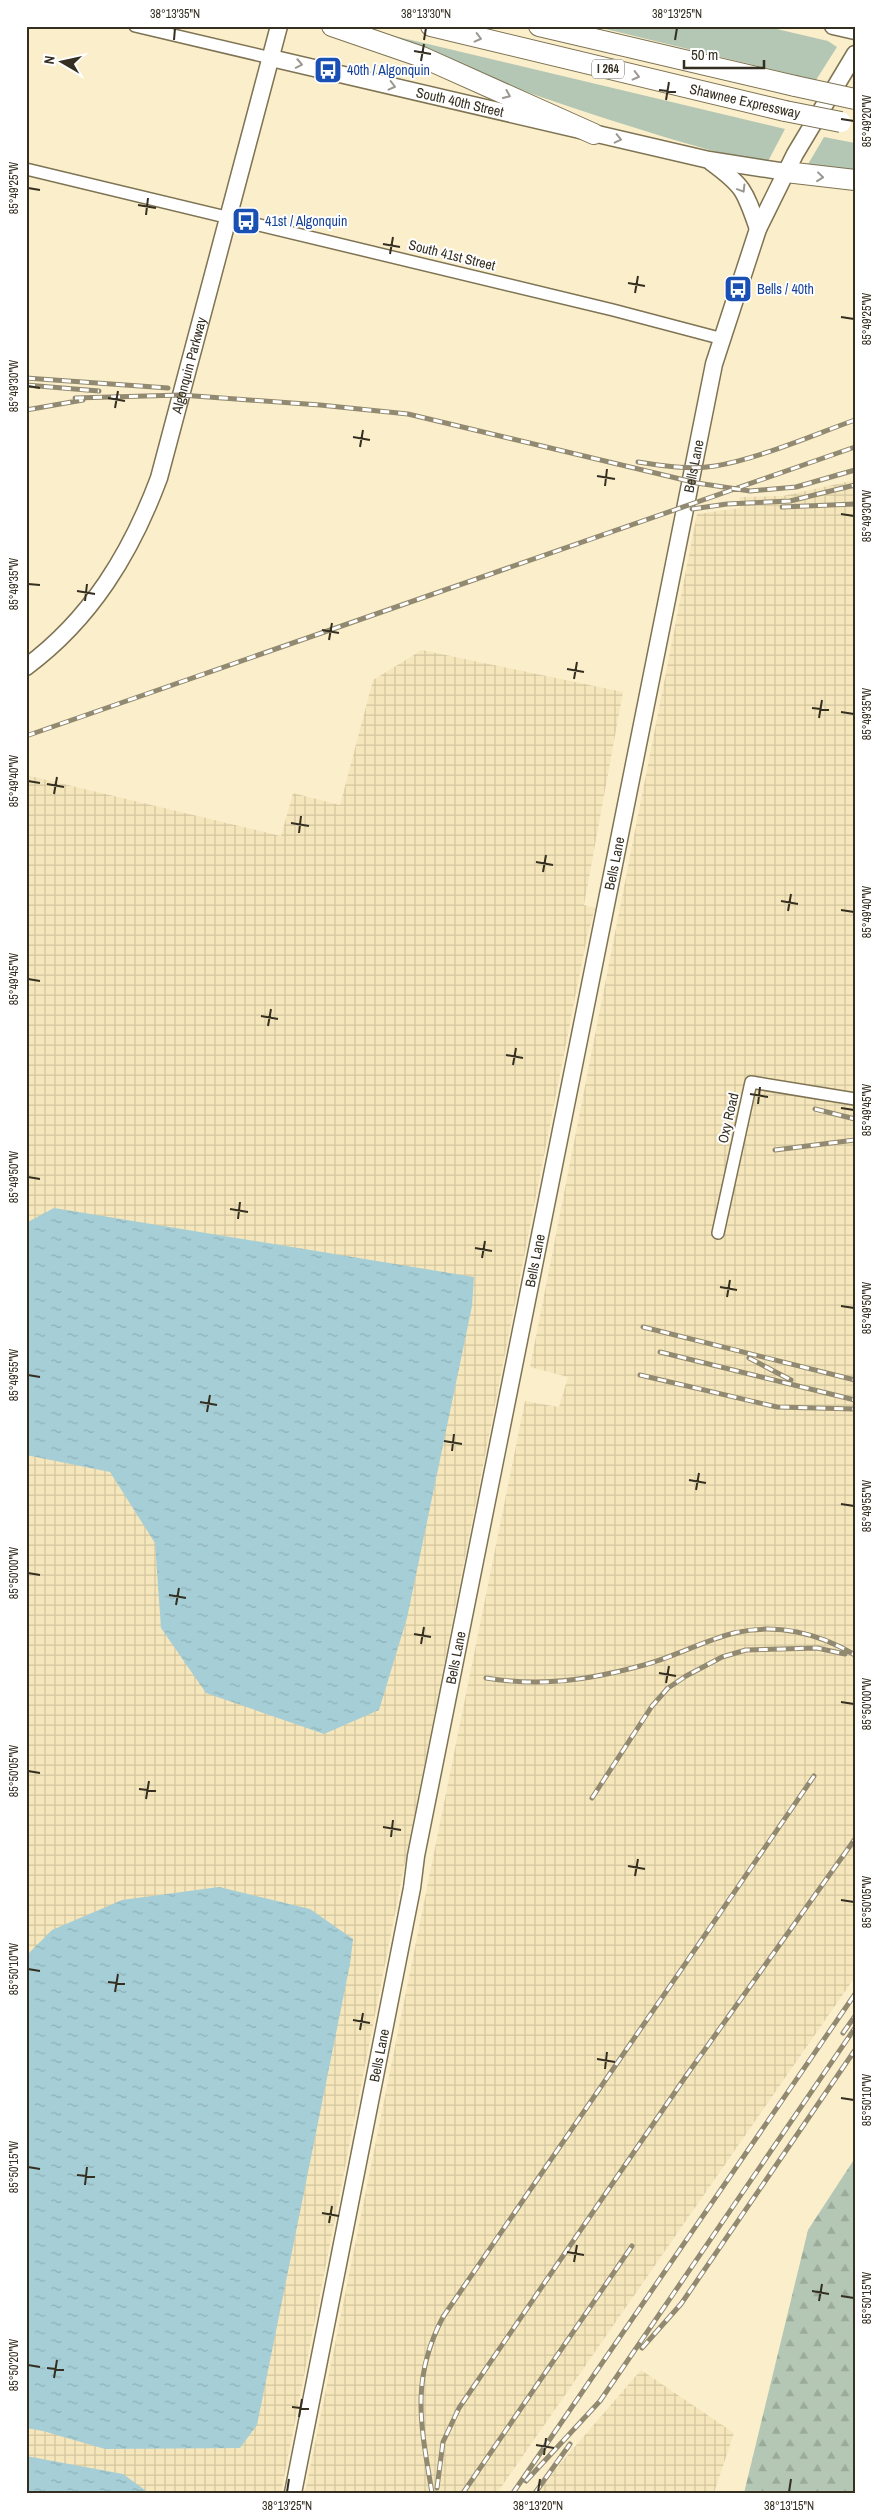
<svg xmlns="http://www.w3.org/2000/svg" width="881" height="2519" font-family="'Archivo Narrow',sans-serif">
  <style>
    .industrial { fill: url(#industrial-grid) }
    .green { fill: #b4c7b4 }
    .forest { fill: url(#forest-firs) }
    .water { fill: url(#water-ripples) }
    .lines { fill: none; stroke-linecap: round; stroke-linejoin: round }
    .street-casing { stroke: #7e7353; stroke-width: 14 }
    .secondary-casing { stroke: #7e7353; stroke-width: 19 }
    .highway-casing { stroke: #7e7353; stroke-width: 22 }
    .street { stroke: #fff; stroke-width: 11 }
    .secondary { stroke: #fff; stroke-width: 16 }
    .highway { stroke: #fff; stroke-width: 20 }
    .rail-casing { stroke: #928971; stroke-width: 5 }
    .rail { stroke: #fff; stroke-width: 3; stroke-dasharray: 9; stroke-linecap: butt }
    .highway-bridge-casing { stroke: #7e7353; stroke-width: 22; stroke-linecap: butt }
    .highway-bridge { stroke: #fff; stroke-width: 20 }
    .oneway { stroke: #9a9790 }
    .ticks { fill: none; stroke: #342f21; stroke-width: 2 }
    .labels { text-anchor: middle; dominant-baseline: central; stroke-width: 4; stroke-linejoin: round; paint-order: stroke }
    .shield { fill: #fff; stroke: #716d64; stroke-width: 1 }
    .shield-label { font-size: 12px; font-weight: bold; fill: #342f21 }
    .transit-label { font-size: 14px; fill: #164399; stroke: #fff; text-anchor: start }
    .street-label { font-size: 14px; fill: #342f21; stroke: #fff }
    .neatline { fill: none; stroke: #342f21; stroke-width: 2 }
    .ticks-label { font-size: 12px; text-anchor: middle; fill: #342f21 }
  </style>
  <defs>
    <pattern id="industrial-grid" width="8" height="8" patternUnits="userSpaceOnUse" patternTransform="scale(1.25)"><rect width="8" height="8" fill="#f5e6bb"/><path d="M0 4h8M4 0v8" fill="none" stroke="#d3c6a0"/></pattern>
    <pattern id="forest-firs" width="22" height="20" patternUnits="userSpaceOnUse" patternTransform="scale(1.25)"><rect width="22" height="20" fill="#b4c7b4"/><path d="M5 1l3.5 6h-7zM16 11l3.5 6h-7z" fill="#9bab9a"/></pattern>
    <pattern id="water-ripples" width="26" height="14" patternUnits="userSpaceOnUse" patternTransform="scale(1.25)"><rect width="26" height="14" fill="#a5ced6"/><path d="M2 4q2-2 4 0t4 0M15 11q2-2 4 0t4 0" fill="none" stroke="#8fb1b7"/></pattern>
  </defs>
  <rect width="100%" height="100%" fill="#fbeecb"/>
  <path class="industrial" d="M855 480V1977L497 2493H305L525 1401 559 1407 568 1377 530 1367 697 514 740 508V497L783 496Z
    M422 650 623 692 584 905 595 908 587 937 281 2493H26V775L281 836 293 793 340 805 373 680Z
    M641 2370 734 2433 714 2493H535Z"/>
  <path class="green" d="M352 26 785 129 766 165C624 129 488 80 352 26Z
    M593 26H764L828 41 837 47 816 80Z
    M824 137 855 143V175L807 166Z"/>
  <path class="forest" d="M855 2158V2493H744L808 2230Z"/>
  <path class="water" d="M54 1208 474 1277 472 1306 407 1618 379 1710 324 1734 206 1693 161 1628 155 1543 110 1472 26 1455V1223Z
    M219 1887 310 1909 353 1939 350 1964 257 2425 240 2448 105 2449 43 2431 26 2428V1956L52 1930 122 1900Z
    M26 2456 123 2474 149 2493H26Z"/>
  <g class="lines">
    <defs>
      <path id="street" d="M135 26 271 58
        M26 169 613 310 723 339
        M718 1233 751 1082 855 1099"/>
      <g id="secondary">
        <path d="M833 26 855 31"/>
        <path id="s1" d="M271 58 709 160 786 172"/>
        <path d="M711 162C744 186 745 191 758 229"/>
        <path id="s2" d="M26 667C91 619 131 553 159 478L279 26"/>
        <path id="s3" d="M293 2493 412 1888 416 1856 714 364 758 229 795 154 855 54"/>
      </g>
      <path id="highway" d="M332 26 422 57 594 134
        M431 26 785 111
        M539 26 795 86
        M786 172 855 180"/>
    </defs>
    <use href="#street" class="street-casing"/>
    <use href="#secondary" class="secondary-casing"/>
    <use href="#highway" class="highway-casing"/>
    <use href="#street" class="street"/>
    <use href="#secondary" class="secondary"/>
    <use href="#highway" class="highway"/>
    <defs>
      <path id="rail" d="M26 378 168 388
        M26 385 99 391
        M75 398 181 395 320 405 408 414 697 483 750 491 796 487 855 470
        M26 410 83 400
        M638 462C663 466 690 470 715 466 758 459 813 435 855 420
        M782 507 855 504
        M692 509 727 504 790 501 855 485
        M26 736 855 447
        M815 1109 855 1119
        M775 1150 855 1140
        M643 1327 855 1380
        M660 1352 855 1400
        M749 1358 791 1380
        M640 1375 777 1407 855 1409
        M486 1678C543 1687 589 1680 644 1665 674 1657 703 1641 734 1633 776 1623 819 1633 855 1655
        M592 1798 652 1706 668 1688 686 1676 722 1657 746 1650 817 1648 845 1654
        M843 2033 855 2016
        M642 2348 681 2304 855 2050
        M526 2481 600 2401 855 2028
        M437 2488 443 2442 459 2408 686 2076 855 1839
        M432 2493C421 2426 410 2380 443 2317L814 1776
        M463 2493 632 2246
        M513 2493 855 1994
        M535 2493 570 2444"/>
    </defs>
    <use href="#rail" class="rail-casing"/>
    <use href="#rail" class="rail"/>
    <defs>
      <path id="highway-bridge" d="M795 86 855 99
        M785 111 841 122"/>
    </defs>
    <use href="#highway-bridge" class="highway-bridge-casing"/>
    <use href="#highway-bridge" class="highway-bridge"/>
  </g>
  <defs><path id="oneway-chevron" d="M-2-3.5L2.5 0L-2 3.5" fill="none" stroke-width="1.6" stroke-linecap="round" stroke-linejoin="round" transform="scale(1.25)"/></defs>
  <g class="oneway">
    <use href="#oneway-chevron" transform="translate(478 38) rotate(14)"/>
    <use href="#oneway-chevron" transform="translate(299 64) rotate(11)"/>
    <use href="#oneway-chevron" transform="translate(636 76) rotate(14)"/>
    <use href="#oneway-chevron" transform="translate(392 86) rotate(14)"/>
    <use href="#oneway-chevron" transform="translate(507 95) rotate(24)"/>
    <use href="#oneway-chevron" transform="translate(618 139) rotate(13)"/>
    <use href="#oneway-chevron" transform="translate(820 177) rotate(6)"/>
    <use href="#oneway-chevron" transform="translate(742 189) rotate(59)"/>
  </g>
  <path class="ticks" d="M174 40 175 28M424 40 426 28M675 40 677 28M414 51 431 54M421 61 424 44M659 90 676 92M666 100 669 82M841 119 854 121M28 188 40 190M138 205 156 208M146 215 148 198M383 244 400 247M390 254 393 237M628 283 645 286M635 293 638 276M841 317 854 319M28 386 40 388M108 398 125 401M115 408 118 391M353 437 370 440M360 447 363 430M597 476 615 479M605 486 607 469M841 514 854 516M28 584 40 585M77 591 95 594M85 601 87 584M322 630 339 633M329 640 332 623M567 669 584 672M574 679 577 662M812 708 829 710M841 712 854 714M819 718 822 700M28 781 40 783M47 784 64 787M54 794 57 777M291 823 309 826M299 833 301 816M536 862 553 865M543 872 546 855M781 901 798 904M841 910 854 912M788 911 791 894M28 979 40 981M261 1016 278 1019M268 1026 271 1009M506 1055 523 1058M513 1065 516 1048M750 1094 768 1097M758 1104 760 1087M841 1108 854 1110M28 1177 40 1179M230 1209 248 1212M238 1219 240 1202M475 1248 492 1251M482 1258 485 1241M720 1287 737 1290M727 1297 730 1280M841 1306 854 1308M28 1375 40 1377M200 1402 217 1405M207 1412 210 1395M444 1441 462 1444M452 1451 454 1434M689 1480 706 1483M696 1490 699 1473M841 1504 854 1506M28 1573 40 1575M169 1595 186 1598M176 1605 179 1588M414 1634 431 1637M421 1644 424 1627M659 1673 676 1676M666 1683 669 1666M841 1702 854 1704M28 1771 40 1773M139 1789 156 1791M146 1799 149 1781M383 1827 401 1830M391 1837 393 1820M628 1866 645 1869M635 1876 638 1859M841 1900 854 1902M28 1969 40 1971M108 1982 125 1984M115 1992 118 1974M353 2020 370 2023M360 2030 363 2013M597 2059 615 2062M605 2069 607 2052M841 2098 854 2100M28 2167 40 2169M77 2175 95 2177M85 2185 87 2167M322 2213 339 2216M329 2223 332 2206M567 2252 584 2255M574 2262 577 2245M812 2291 829 2294M841 2296 854 2298M819 2301 822 2284M28 2365 40 2367M47 2368 64 2370M54 2378 57 2360M292 2407 309 2409M299 2417 302 2399M536 2445 554 2448M544 2455 546 2438M287 2492 289 2479M538 2492 540 2479M789 2492 791 2479"/>
  <defs>
    <symbol id="bus-square" viewBox="-11 -11 22 22"><rect x="-9" y="-9" width="18" height="18" rx="4" fill="#1a4fb4" stroke="#fff"/><path d="M-5-6H5V4H4V6H2V4H-2V6H-4V4H-5ZM-3.5-4V0h7V-4ZM-3.5 1.2v1.5H-2V1.2ZM2 1.2v1.5H3.5V1.2Z" fill="#fff"/></symbol>
  </defs>
  <g fill-rule="evenodd">
    <use href="#bus-square" x="312" y="54" width="32" height="32"/>
    <use href="#bus-square" x="230" y="205" width="32" height="32"/>
    <use href="#bus-square" x="722" y="273" width="32" height="32"/>
  </g>
  <g class="labels">
    <rect class="shield" x="592" y="59.5" width="32" height="19" rx="4"/>
    <g class="shield-label">
      <text x="608" y="69">I 264</text>
    </g>
    <g class="transit-label">
      <text x="347" y="70">40th / Algonquin</text>
      <text x="265" y="221">41st / Algonquin</text>
      <text x="757" y="289">Bells / 40th</text>
    </g>
    <g class="street-label">
      <text transform="translate(745 101) rotate(13)">Shawnee Expressway</text>
      <text stroke="none"><textPath href="#s1" startOffset="194">South 40th Street</textPath></text>
      <text transform="translate(452 255) rotate(14)">South 41st Street</text>
      <text stroke="none"><textPath href="#s2" startOffset="351">Algonquin Parkway</textPath></text>
      <text stroke="none"><textPath href="#s3" startOffset="2066">Bells Lane</textPath></text>
      <text stroke="none"><textPath href="#s3" startOffset="1661">Bells Lane</textPath></text>
      <text transform="translate(728 1118) rotate(-77)">Oxy Road</text>
      <text stroke="none"><textPath href="#s3" startOffset="1256">Bells Lane</textPath></text>
      <text stroke="none"><textPath href="#s3" startOffset="851">Bells Lane</textPath></text>
      <text stroke="none"><textPath href="#s3" startOffset="446">Bells Lane</textPath></text>
    </g>
  </g>
  <rect width="881" height="2519" fill="none" stroke="#ffffff" stroke-width="55"/>
  <g transform="translate(62 62) rotate(279)" stroke="#ffffff" stroke-width="4" paint-order="stroke">
  <path d="M0-4L9 19L0 12L-9 19Z" fill="#342f21"/>
  <text y="-8" font-size="14" font-weight="bold" text-anchor="middle" fill="#342f21">N</text>
  </g>
  <path d="M684 60v8h80v-8" fill="none" stroke="#342f21" stroke-width="2.5"/>
  <text x="691" y="60" font-size="15" fill="#342f21" stroke="#ffffff" stroke-width="4" paint-order="stroke">50 m</text>
  <rect x="28" y="28" width="826" height="2464" class="neatline"/>
  <g class="ticks-label">
    <text x="175" y="18">38°13'35"N</text>
    <text x="426" y="18">38°13'30"N</text>
    <text x="677" y="18">38°13'25"N</text>
    <text transform="translate(867 121) rotate(-90)" y="4">85°49'20"W</text>
    <text transform="translate(14 188) rotate(-90)" y="4">85°49'25"W</text>
    <text transform="translate(867 319) rotate(-90)" y="4">85°49'25"W</text>
    <text transform="translate(14 386) rotate(-90)" y="4">85°49'30"W</text>
    <text transform="translate(867 516) rotate(-90)" y="4">85°49'30"W</text>
    <text transform="translate(14 584) rotate(-90)" y="4">85°49'35"W</text>
    <text transform="translate(867 714) rotate(-90)" y="4">85°49'35"W</text>
    <text transform="translate(14 781) rotate(-90)" y="4">85°49'40"W</text>
    <text transform="translate(867 912) rotate(-90)" y="4">85°49'40"W</text>
    <text transform="translate(14 979) rotate(-90)" y="4">85°49'45"W</text>
    <text transform="translate(867 1110) rotate(-90)" y="4">85°49'45"W</text>
    <text transform="translate(14 1177) rotate(-90)" y="4">85°49'50"W</text>
    <text transform="translate(867 1308) rotate(-90)" y="4">85°49'50"W</text>
    <text transform="translate(14 1375) rotate(-90)" y="4">85°49'55"W</text>
    <text transform="translate(867 1506) rotate(-90)" y="4">85°49'55"W</text>
    <text transform="translate(14 1573) rotate(-90)" y="4">85°50'00"W</text>
    <text transform="translate(867 1704) rotate(-90)" y="4">85°50'00"W</text>
    <text transform="translate(14 1771) rotate(-90)" y="4">85°50'05"W</text>
    <text transform="translate(867 1902) rotate(-90)" y="4">85°50'05"W</text>
    <text transform="translate(14 1969) rotate(-90)" y="4">85°50'10"W</text>
    <text transform="translate(867 2100) rotate(-90)" y="4">85°50'10"W</text>
    <text transform="translate(14 2167) rotate(-90)" y="4">85°50'15"W</text>
    <text transform="translate(867 2298) rotate(-90)" y="4">85°50'15"W</text>
    <text transform="translate(14 2365) rotate(-90)" y="4">85°50'20"W</text>
    <text x="287" y="2510">38°13'25"N</text>
    <text x="538" y="2510">38°13'20"N</text>
    <text x="789" y="2510">38°13'15"N</text>
  </g>
</svg>
